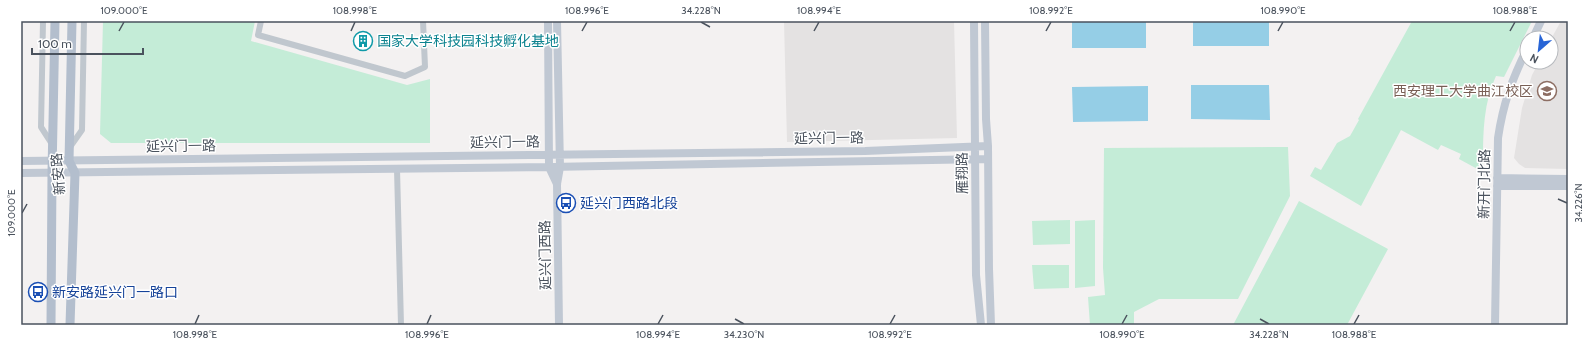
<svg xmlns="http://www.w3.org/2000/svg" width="1589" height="346" font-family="Cabin,'Noto Sans SC',sans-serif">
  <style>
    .education { fill: #e4e2e2 }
    .green { fill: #c4ecd7 }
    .water { fill: #95cee6 }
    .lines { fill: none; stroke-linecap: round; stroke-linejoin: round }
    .street { stroke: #c0c7ce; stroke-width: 6 }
    .secondary { stroke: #c0c8d3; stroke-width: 8 }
    .primary { stroke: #b3becd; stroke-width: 9 }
    .ticks { fill: none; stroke: #4a525d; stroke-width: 1.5 }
    .labels { text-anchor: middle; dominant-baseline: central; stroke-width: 3; stroke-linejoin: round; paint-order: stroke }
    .culture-label { font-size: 14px; fill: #0d838f; stroke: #fff; text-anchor: start }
    .education-label { font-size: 14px; fill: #785e54; stroke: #fff; text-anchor: end }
    .street-label { font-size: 14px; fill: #4a525d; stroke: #fff }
    .transit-label { font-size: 14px; fill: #164399; stroke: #fff; text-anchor: start }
    .neatline { fill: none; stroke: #4a525d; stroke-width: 1.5 }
    .ticks-label { font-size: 10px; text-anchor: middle; fill: #4a525d }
  </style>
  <rect width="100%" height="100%" fill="#f3f1f1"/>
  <path class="education" d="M784 21H954L957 138 787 142Z
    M1561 21H1568V169L1525 168 1519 164 1514 158 1522 108 1532 75 1539 62H1551V39Z"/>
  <path class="green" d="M103 21H255L251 41 407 85 430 79V143H111L100 134Z
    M1412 21H1532L1504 77 1496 76C1482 106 1483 140 1483 172L1459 159 1461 154 1441 145 1438 150 1401 130 1361 206 1310 176 1315 167 1321 170 1337 143 1350 136 1359 120 1358 119Z
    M1288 147 1290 196 1238 299H1159L1134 312V325H1090L1088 297 1105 295 1103 268 1104 148Z
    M1299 201 1388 249 1347 325H1233Z
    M1070 220V244L1033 245 1032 221Z
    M1095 220V286L1075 288V221Z
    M1032 265H1069V288L1034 289Z"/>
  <path class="water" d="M1072 21H1146V48H1072Z
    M1193 21H1269V46H1193Z
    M1191 85H1269L1270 120 1191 119Z
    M1148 86V121L1073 122 1072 87Z"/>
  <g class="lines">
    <path class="street" d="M43 21 41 127 52 144
      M261 21 258 35 405 76 425 67 423 21
      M70 147 82 130 84 21
      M397 169 401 325"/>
    <path class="secondary" d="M548 21 549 167 557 184
      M557 21 560 167 557 184 559 325
      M974 21 976 275 981 325
      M985 21 986 119 988 146 989 269 991 325
      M1533 38 1541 21
      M21 161 865 151 988 146
      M21 173 549 167 988 159
      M1497 178 1568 179
      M1497 186H1568
      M1495 325 1498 138C1503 104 1512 79 1527 49"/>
    <path class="primary" d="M51 325 52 173 55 21
      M70 325 75 173 69 161 72 21"/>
  </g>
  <path class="ticks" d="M701 22 710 27M119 31 124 22M351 31 355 22M582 31 587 22M814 31 819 22M1046 31 1051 22M1278 31 1283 22M1510 31 1515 22M1558 199 1567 203M22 213 27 204M735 319 744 324M1260 319 1269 324M195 324 199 315M427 324 431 315M658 324 663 315M890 324 895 315M1122 324 1127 315M1354 324 1359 315"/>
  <defs>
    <symbol id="building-ring" viewBox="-11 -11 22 22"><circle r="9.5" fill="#fff" stroke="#0f9aa8" stroke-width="1.5"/><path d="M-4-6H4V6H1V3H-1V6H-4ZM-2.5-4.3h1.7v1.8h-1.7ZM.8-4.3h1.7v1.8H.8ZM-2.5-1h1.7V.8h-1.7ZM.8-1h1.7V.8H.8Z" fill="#0f9aa8"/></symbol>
    <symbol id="university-ring" viewBox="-11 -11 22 22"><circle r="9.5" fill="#fff" stroke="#8d6e63" stroke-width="1.5"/><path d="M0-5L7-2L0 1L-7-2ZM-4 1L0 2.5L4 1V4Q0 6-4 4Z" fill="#8d6e63"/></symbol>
    <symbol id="bus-ring" viewBox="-11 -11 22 22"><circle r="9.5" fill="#fff" stroke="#1a4fb4" stroke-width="1.5"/><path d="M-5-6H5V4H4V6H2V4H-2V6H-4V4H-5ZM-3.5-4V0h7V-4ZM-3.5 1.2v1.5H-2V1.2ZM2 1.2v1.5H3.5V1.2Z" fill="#1a4fb4"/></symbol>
  </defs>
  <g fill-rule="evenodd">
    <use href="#building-ring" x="352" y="30" width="22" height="22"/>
    <use href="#university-ring" x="1536" y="80" width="22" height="22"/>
    <use href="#bus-ring" x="555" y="192" width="22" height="22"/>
    <use href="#bus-ring" x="27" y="281" width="22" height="22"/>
  </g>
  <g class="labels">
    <g class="culture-label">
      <text x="377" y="41">国家大学科技园科技孵化基地</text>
    </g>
    <g class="education-label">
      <text x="1533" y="91">西安理工大学曲江校区</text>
    </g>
    <g class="street-label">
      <text transform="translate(829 138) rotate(-1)">延兴门一路</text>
      <text transform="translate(505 142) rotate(-1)">延兴门一路</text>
      <text transform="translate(181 146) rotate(-1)">延兴门一路</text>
      <text transform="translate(962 173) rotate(-91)">雁翔路</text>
      <text transform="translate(58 174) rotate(-95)">新安路</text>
      <text transform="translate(1484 184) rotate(-89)">新开门北路</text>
      <text transform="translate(545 255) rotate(-91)">延兴门西路</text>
    </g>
    <g class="transit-label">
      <text x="580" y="203">延兴门西路北段</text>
      <text x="52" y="292">新安路延兴门一路口</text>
    </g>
  </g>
  <rect width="1589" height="346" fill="none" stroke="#ffffff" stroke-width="44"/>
  <g transform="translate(1539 50) rotate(208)"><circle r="19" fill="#ffffff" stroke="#b7babe"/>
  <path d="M0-3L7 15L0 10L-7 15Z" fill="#2865d6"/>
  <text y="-6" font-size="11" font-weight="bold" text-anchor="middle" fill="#4a525d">N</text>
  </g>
  <path d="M32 48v6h111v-6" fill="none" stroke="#4a525d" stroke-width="2"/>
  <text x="38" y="48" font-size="12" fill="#4a525d" stroke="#ffffff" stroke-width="3" paint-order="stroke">100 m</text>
  <rect x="22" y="22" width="1545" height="302" class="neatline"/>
  <g class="ticks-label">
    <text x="124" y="14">109.000°E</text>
    <text x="355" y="14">108.998°E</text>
    <text x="587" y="14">108.996°E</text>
    <text x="701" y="14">34.228°N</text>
    <text x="819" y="14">108.994°E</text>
    <text x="1051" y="14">108.992°E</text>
    <text x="1283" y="14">108.990°E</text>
    <text x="1515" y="14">108.988°E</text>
    <text transform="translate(1578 203) rotate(-90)" y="4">34.226°N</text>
    <text transform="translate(11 213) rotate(-90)" y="4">109.000°E</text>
    <text x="195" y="338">108.998°E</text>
    <text x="427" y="338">108.996°E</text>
    <text x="658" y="338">108.994°E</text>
    <text x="744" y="338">34.230°N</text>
    <text x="890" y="338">108.992°E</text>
    <text x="1122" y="338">108.990°E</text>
    <text x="1269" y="338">34.228°N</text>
    <text x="1354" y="338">108.988°E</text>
  </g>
</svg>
